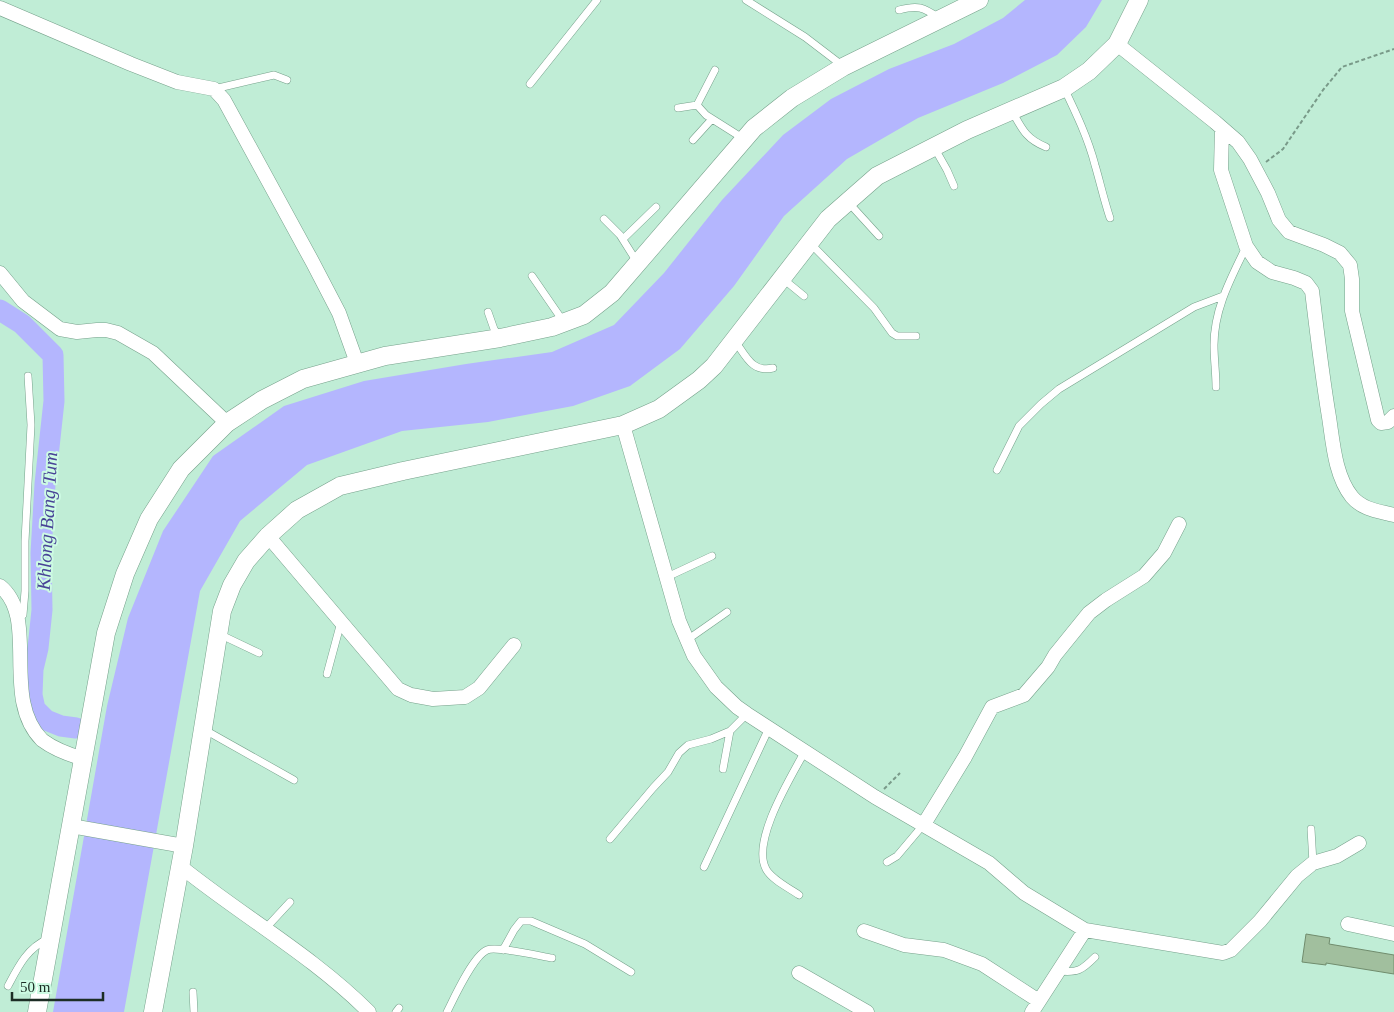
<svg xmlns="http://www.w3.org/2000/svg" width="1394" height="1012" font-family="Georgia,serif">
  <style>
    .water { fill: #b4b6fe }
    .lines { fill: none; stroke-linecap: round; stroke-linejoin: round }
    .river { stroke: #b4b6fe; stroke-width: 21 }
    .building { fill: #a1bf9e; stroke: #708c6d }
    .service-casing { stroke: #76a18b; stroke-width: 8 }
    .minor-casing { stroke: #76a18b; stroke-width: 15 }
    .tertiary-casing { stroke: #76a18b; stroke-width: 19 }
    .path { stroke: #799a89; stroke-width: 2; stroke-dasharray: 4 2.5; stroke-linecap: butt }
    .service { stroke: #fff; stroke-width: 7 }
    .minor { stroke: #fff; stroke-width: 14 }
    .tertiary { stroke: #fff; stroke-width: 18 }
    .labels { text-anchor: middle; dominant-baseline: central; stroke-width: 4; stroke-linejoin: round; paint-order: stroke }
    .water-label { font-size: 19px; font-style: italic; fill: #494497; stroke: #cdfbe3 }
  </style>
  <rect width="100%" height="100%" fill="#c0edd6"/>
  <path class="water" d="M1025 0H1102L1086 27 1057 55 1003 83 918 118 847 159 784 216 734 286 680 349 630 386 573 406 488 422 402 431 307 465 240 521 200 591 124 1012H53L107 706 128 618 163 531 213 456 284 406 364 381 466 364 552 352 614 325 664 273 722 200 783 135 831 99 889 69 954 44 1003 18Z"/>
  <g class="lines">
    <path class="river" d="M0 310 22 324 53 355 54 401 45 484 41 553 42 610 38 648 33 669 32 695 35 709 46 720 61 726 76 728"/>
  </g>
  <path class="building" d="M1306 934 1330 938 1329 944 1394 955V974L1326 963V965L1302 962Z"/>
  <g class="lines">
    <defs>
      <path id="service" d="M746 0 805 37 843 66
        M899 10C918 5 923 7 939 18
        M715 70 697 105 706 115 744 139
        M530 84 597 0
        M1064 88C1076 113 1088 138 1095 165 1100 182 1104 200 1110 218
        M214 89 274 75 287 80
        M678 108 697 105
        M1012 111C1022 129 1026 139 1046 147
        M693 140 712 119
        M934 147 947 170 954 186
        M848 202 879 236
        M604 219 620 235 637 262
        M623 239 656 207
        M809 242 874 308 892 333 897 336H916
        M532 276 563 321
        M782 278 804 296
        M488 312 494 329 499 336
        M735 341C746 356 752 373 773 368
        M1216 387C1216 373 1214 359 1214 345 1214 309 1231 278 1246 247
        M997 470 1019 426 1041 404 1059 389 1194 307 1223 296
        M667 577 712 556
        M19 618 23 615 25 591V541L31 425 28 376
        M219 634 259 653
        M687 640 727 612
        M327 674 341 622
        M205 730 294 780
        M723 769 730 731
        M1311 829 1313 863
        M610 839 653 788 668 772 679 753 688 745 711 739 730 731 747 714
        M887 862 897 856 924 824
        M704 867 769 728
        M799 895C789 888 772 880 766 869 751 841 791 777 805 751
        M265 929 290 902
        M503 950 514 930 521 921H531L585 944 631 972
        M1059 971C1078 973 1082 970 1095 957
        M8 986C18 967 27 948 48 939
        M193 992 194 1012
        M396 1012 399 1008
        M447 1012C454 998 473 956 487 950 496 946 540 956 552 958"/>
      <path id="minor" d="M0 8 131 64 177 82 214 89 224 100 313 263 339 313 357 363
        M1117 44 1215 122 1238 142 1250 159 1268 193 1279 220 1289 232 1324 245 1340 253 1350 265 1352 279V311L1378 420 1381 423 1388 422 1394 416
        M1222 128 1221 170 1246 246 1257 262 1272 272 1294 278 1306 283 1312 291C1317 333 1322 375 1329 417 1333 443 1335 476 1352 497 1363 510 1379 511 1394 515
        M0 273 23 301 60 329 77 332 97 330H106L118 333 153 353 227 423
        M623 425 679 621 694 656 716 687 737 707 747 714 875 797 989 863 1024 893 1085 930 1223 953 1231 950 1260 921 1297 876 1313 863 1337 856 1359 843
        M268 536 398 689 411 695 433 699 465 697 479 688 514 645
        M0 586C40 618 0 698 42 740 54 749 70 755 84 759
        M924 824 965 757 992 707 1024 695 1048 667 1055 655 1089 613 1106 600 1144 576 1164 553 1179 524
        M71 826 184 846
        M180 866C242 916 313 956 369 1012
        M1348 924 1394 934
        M864 931 904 945 944 950 982 964 1039 1001
        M799 973 867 1012
        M1032 1012 1085 930"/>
      <path id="tertiary" d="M37 1012 106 633 125 574 149 519 181 469 227 423 262 400 303 379 385 356 500 338 552 327 584 315 612 293 754 128 792 98 843 67 979 0
        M153 1012 184 846 222 611 232 585 246 561 268 536 297 510 340 486 403 471 623 425 659 409 699 380 714 366 828 219 877 176 967 130 1064 88 1089 71 1117 44 1139 0"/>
    </defs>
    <use href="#service" class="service-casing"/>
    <use href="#minor" class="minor-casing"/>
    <use href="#tertiary" class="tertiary-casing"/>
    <path class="path" d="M1266 162 1283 149 1323 90 1342 67 1394 49
      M884 789 900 773"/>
    <use href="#service" class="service"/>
    <use href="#minor" class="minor"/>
    <use href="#tertiary" class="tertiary"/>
  </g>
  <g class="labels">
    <g class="water-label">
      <text transform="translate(47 521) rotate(-87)">Khlong Bang Tum</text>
    </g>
  </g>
  <path d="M12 992v8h91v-8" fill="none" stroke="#1c2d25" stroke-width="2.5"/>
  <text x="20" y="992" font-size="15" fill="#1c2d25" stroke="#cdfbe3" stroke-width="4" paint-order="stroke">50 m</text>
</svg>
